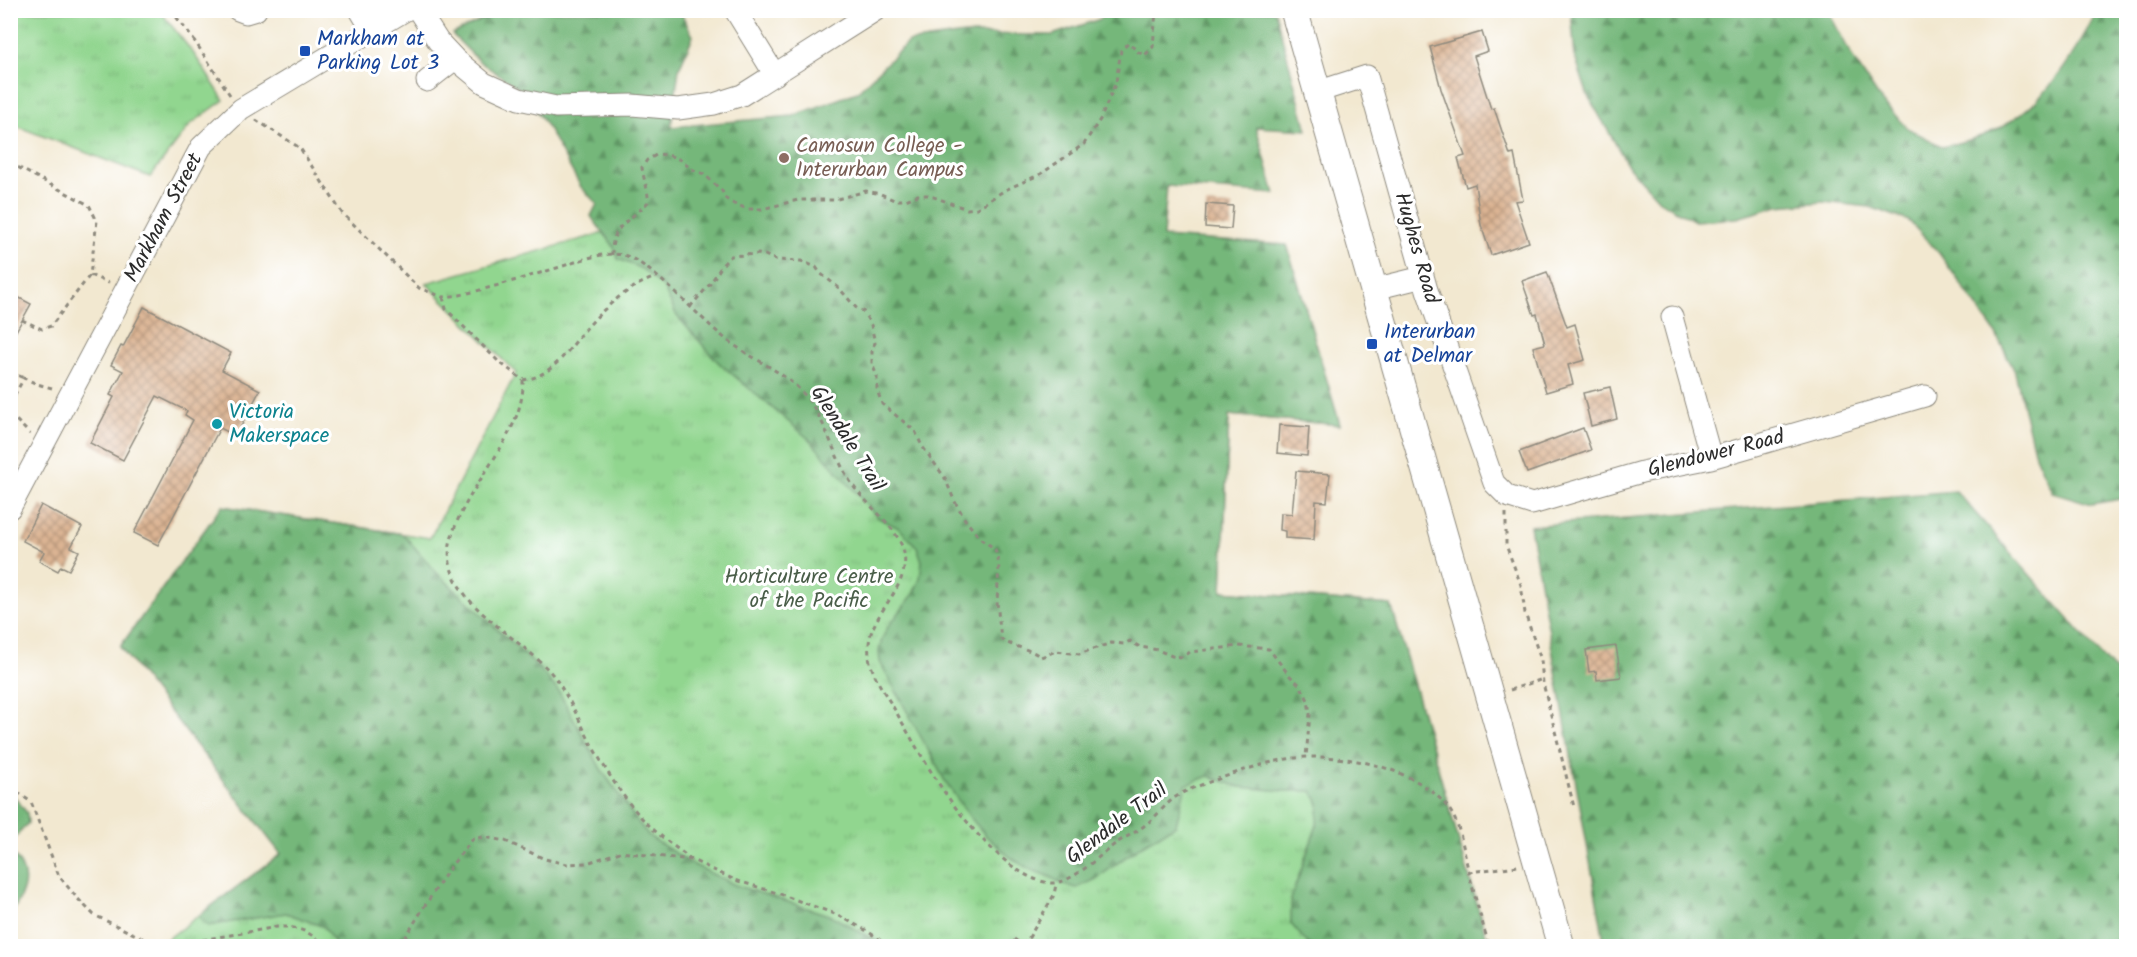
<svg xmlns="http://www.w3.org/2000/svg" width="2137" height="957" font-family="Kalam,sans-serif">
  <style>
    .grass { fill: url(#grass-tufts); stroke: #5e805d; stroke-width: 1.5 }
    .forest { fill: url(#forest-firs); stroke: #507152; stroke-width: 1.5 }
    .building { fill: url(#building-cross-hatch) }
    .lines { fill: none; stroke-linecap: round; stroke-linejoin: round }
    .minor-casing { stroke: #8e8a7e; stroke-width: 23 }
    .major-casing { stroke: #8e8a7e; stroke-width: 29 }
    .path { stroke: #8e8a7e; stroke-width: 3; stroke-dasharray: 4.5 4.5; stroke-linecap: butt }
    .minor { stroke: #fff; stroke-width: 21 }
    .major { stroke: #fff; stroke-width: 27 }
    .transit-dot { fill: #1a4fb4; stroke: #fff; stroke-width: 2 }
    .education-dot { fill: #8d6e63; stroke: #fff; stroke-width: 2 }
    .culture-dot { fill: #0f9aa8; stroke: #fff; stroke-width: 2 }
    .labels { text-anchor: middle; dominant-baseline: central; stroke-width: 6; stroke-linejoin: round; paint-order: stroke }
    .transit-label { font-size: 21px; fill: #164399; stroke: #fff; text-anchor: start }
    .education-label { font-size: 21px; fill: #785e54; stroke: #fff; text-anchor: start }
    .street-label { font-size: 21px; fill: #2b2b2b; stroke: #fff }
    .culture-label { font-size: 21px; fill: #0d838f; stroke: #fff; text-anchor: start }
    .park-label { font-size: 21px; fill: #4a5e49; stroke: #fff }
  </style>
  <defs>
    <pattern id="grass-tufts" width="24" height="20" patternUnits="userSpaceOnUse" patternTransform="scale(1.5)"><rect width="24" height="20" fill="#91d68f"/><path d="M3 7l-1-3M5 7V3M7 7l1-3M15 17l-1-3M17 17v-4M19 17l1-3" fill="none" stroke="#7db87c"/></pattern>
    <pattern id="forest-firs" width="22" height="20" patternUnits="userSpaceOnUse" patternTransform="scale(1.5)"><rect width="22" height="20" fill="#74b77a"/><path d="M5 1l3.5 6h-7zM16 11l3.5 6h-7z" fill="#5f9564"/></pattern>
    <pattern id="building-cross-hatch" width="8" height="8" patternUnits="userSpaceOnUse" patternTransform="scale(1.5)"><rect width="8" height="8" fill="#dbb493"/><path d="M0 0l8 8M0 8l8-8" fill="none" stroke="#b29378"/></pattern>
  </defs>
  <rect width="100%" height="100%" fill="#fff"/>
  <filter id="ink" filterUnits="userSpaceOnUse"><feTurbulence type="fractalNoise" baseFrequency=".0167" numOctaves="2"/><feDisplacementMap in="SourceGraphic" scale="12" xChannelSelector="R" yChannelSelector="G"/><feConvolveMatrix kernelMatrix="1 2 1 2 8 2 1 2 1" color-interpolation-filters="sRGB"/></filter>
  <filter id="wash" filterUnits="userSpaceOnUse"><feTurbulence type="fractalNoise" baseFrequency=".008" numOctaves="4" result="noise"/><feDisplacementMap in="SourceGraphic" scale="24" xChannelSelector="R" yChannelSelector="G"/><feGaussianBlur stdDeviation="1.35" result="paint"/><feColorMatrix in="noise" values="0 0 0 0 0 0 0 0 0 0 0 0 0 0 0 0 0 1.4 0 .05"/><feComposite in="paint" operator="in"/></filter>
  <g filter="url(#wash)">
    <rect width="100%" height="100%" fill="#f2e8d0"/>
    <path class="grass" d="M10 11H160L194 54 224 100 191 124 150 177 11 124Z
      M621 228 1287 245 1340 425 1229 415 1222 591 1391 605 1489 946H158L281 854 120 647 222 506 430 538 516 373 426 283Z"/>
    <path class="forest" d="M501 11H680L693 36 679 69 671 127 793 116 857 92 908 42 964 34 1052 35 1100 19 1105 11H1275L1307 130 1256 127 1275 194 1167 186 1163 237 1287 245 1340 425 1229 415 1222 591 1391 605 1489 946H1310L1291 924V898L1317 825 1319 803 1312 791H1285L1240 787 1208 776 1186 785 1176 825 1142 845 1096 879 1077 888 1063 885 1051 877 1029 869 1010 857 987 837 969 816 945 781 880 662 879 651 882 639 888 627 912 596 920 579 922 561 917 547 899 528 878 518 809 439 719 363 677 316 663 287 642 269 618 259C615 241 600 232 591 216L597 204 581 187 545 123 520 89 480 62 452 34Z
      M1571 11H1828L1854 60 1882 102 1909 129 1943 147C1957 143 1971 140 1984 135 2040 113 2071 62 2097 11H2126V498L2092 504 2052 492 2035 455 2015 372 1996 334 1939 253 1909 221 1870 207 1823 202 1778 206 1737 218 1695 221 1661 202 1629 167 1588 96 1575 57Z
      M1956 491 2126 684V946H1605L1530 526Z
      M222 506 403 534 437 573 540 669 559 692 601 769 637 821 650 837 692 864 735 885 832 916 885 946H337L324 927 286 913 208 926 198 916 281 854 120 647Z
      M11 795 14 796 27 813 28 823 11 842Z
      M11 852C33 875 25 890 11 915Z"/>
    <g id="blocks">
      <path class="building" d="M1482 32 1488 51 1474 56 1491 109 1494 108 1510 155 1514 154 1523 200 1515 201 1529 242 1491 255 1481 225 1475 184 1466 187 1458 158 1465 156 1441 89 1430 47Z
        M1206 204 1233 206 1231 229 1205 227Z
        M1547 272 1567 327 1575 324 1585 360 1568 365 1573 384 1546 392 1533 347 1545 344 1537 314 1534 315 1522 281Z
        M10 293 31 304 10 342Z
        M144 307 231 353 222 370 260 390 236 436 220 428 158 545 134 533 193 420 185 415 187 411 157 396 123 460 90 443 114 397 110 395 123 371 111 365 121 346 123 347Z
        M1610 387 1617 419 1591 426 1583 393Z
        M1279 425 1309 427 1307 456 1277 453Z
        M1583 428 1591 450 1527 473 1519 452Z
        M1296 471 1330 474 1327 502 1316 501 1314 540 1285 538V531L1280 530 1281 513 1292 514Z
        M41 505 82 527 71 547 79 551 69 570 61 566 58 571 39 561 44 552 23 541Z
        M1616 646 1621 677 1597 680 1596 671 1589 672 1586 650Z"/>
    </g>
  </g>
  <g filter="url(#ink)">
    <use href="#blocks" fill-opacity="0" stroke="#8e8a7e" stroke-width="1.5"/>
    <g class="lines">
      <defs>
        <path id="minor" d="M238 10 246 13 256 10
          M360 10 372 30
          M418 10 438 41 455 59 484 83 519 99 556 107 632 105 678 109 714 104 742 95 876 10
          M735 10 775 75
          M427 81 455 59
          M1317 92 1367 76 1427 290 1494 483 1507 496 1532 504 1642 472 1711 458 1925 396
          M1374 289 1423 277
          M1672 317 1711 458
          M10 508 201 147 241 109 406 10"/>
        <path id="major" d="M1294 10 1561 946"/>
      </defs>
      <use href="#minor" class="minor-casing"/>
      <use href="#major" class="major-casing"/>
      <path class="path" d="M171 10 196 43 230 95
        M256 120 300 148 342 213 419 288 443 297 460 295C494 287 527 277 560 267 579 261 603 251 623 255 646 259 700 318 721 335 745 356 777 367 800 390 827 417 832 457 854 487 869 507 895 525 903 549 913 583 877 607 870 637 868 647 868 659 872 668 878 685 890 701 899 717 920 753 941 792 969 824 987 846 1021 881 1051 883 1073 884 1100 854 1118 842 1127 836 1137 832 1145 825 1156 817 1164 806 1174 798 1187 789 1204 784 1218 779 1241 771 1264 763 1287 759 1336 751 1418 766 1449 809 1461 826 1463 849 1468 869 1474 895 1482 921 1489 946
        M10 163 89 205 97 221 90 275 109 283
        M612 255C611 224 630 222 648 202 649 190 643 179 642 167L647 160 658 154 668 155 681 160 691 169 704 174 722 191 726 199 734 204 748 209H762L798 200H834L866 191 881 194 894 200H906L918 195H928L967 209 977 208 1005 190 1041 174 1084 144 1101 118 1116 82 1121 50 1129 43 1138 52 1145 55 1153 47 1156 10
        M443 297 446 309 498 361 523 380C556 376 571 344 592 322 609 303 632 285 656 277
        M690 307 710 284 723 264 731 256 758 254 765 255 776 260 801 261 816 267 820 273 839 288 858 310 863 311 871 325 875 343 872 348V364L877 376V390L882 404 915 431 922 446 945 478 954 500 966 521 981 539 995 549 999 564 997 602 1001 639C1014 648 1029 648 1041 657L1056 651 1079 654 1111 643 1124 644 1130 641 1140 647 1158 650 1172 656 1183 657 1190 652 1239 646 1269 649 1289 675 1300 685 1308 700 1310 714 1306 757
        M22 320 42 329 51 326 90 275
        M10 372 24 378
        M523 380C525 438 461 488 450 544 440 601 522 637 552 674 573 701 583 732 601 761 615 785 632 810 653 829 665 840 679 850 692 860
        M10 403 24 378 37 384 52 388
        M10 414 30 434
        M1506 513V545L1521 585 1525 613 1541 660 1543 683 1574 807
        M1510 690 1543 679
        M10 787 31 802 59 876 77 898 94 915 159 946
        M1468 872 1518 866
        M1014 939 1023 946
        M167 946 277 927C296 926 311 931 323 946
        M400 946 424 907 451 866 473 839 483 837 505 841 545 859 567 864 587 863 620 852 692 860 735 880 777 893 838 915 867 931 879 939 884 946
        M1024 946 1054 895 1056 884"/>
      <use href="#minor" class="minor"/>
      <use href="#major" class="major"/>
    </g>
  </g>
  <g class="transit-dot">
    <rect x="299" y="45" width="12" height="12" rx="3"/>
    <rect x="1366" y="338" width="12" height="12" rx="3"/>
  </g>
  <circle class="education-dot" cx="784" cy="158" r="6"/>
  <circle class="culture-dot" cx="217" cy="424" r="6"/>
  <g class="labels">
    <g class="transit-label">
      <text x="317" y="39">Markham at<tspan x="317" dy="24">Parking Lot 3</tspan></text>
      <text x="1384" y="332">Interurban<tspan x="1384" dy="24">at Delmar</tspan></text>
    </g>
    <g class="education-label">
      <text x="796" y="146">Camosun College -<tspan x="796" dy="24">Interurban Campus</tspan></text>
    </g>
    <g class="street-label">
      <text transform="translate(164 218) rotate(-62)">Markham Street</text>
      <text transform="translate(1416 248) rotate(74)">Hughes Road</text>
      <text transform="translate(847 439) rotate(58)">Glendale Trail</text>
      <text transform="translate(1716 454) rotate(-14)">Glendower Road</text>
      <text transform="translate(1117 824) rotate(-37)">Glendale Trail</text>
    </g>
    <g class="culture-label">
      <text x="229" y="412">Victoria<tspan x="229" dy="24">Makerspace</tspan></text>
    </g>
    <g class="park-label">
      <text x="809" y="577">Horticulture Centre<tspan x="809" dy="24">of the Pacific</tspan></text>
    </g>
  </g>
  <rect width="2137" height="957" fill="none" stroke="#fff" stroke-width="36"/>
</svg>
